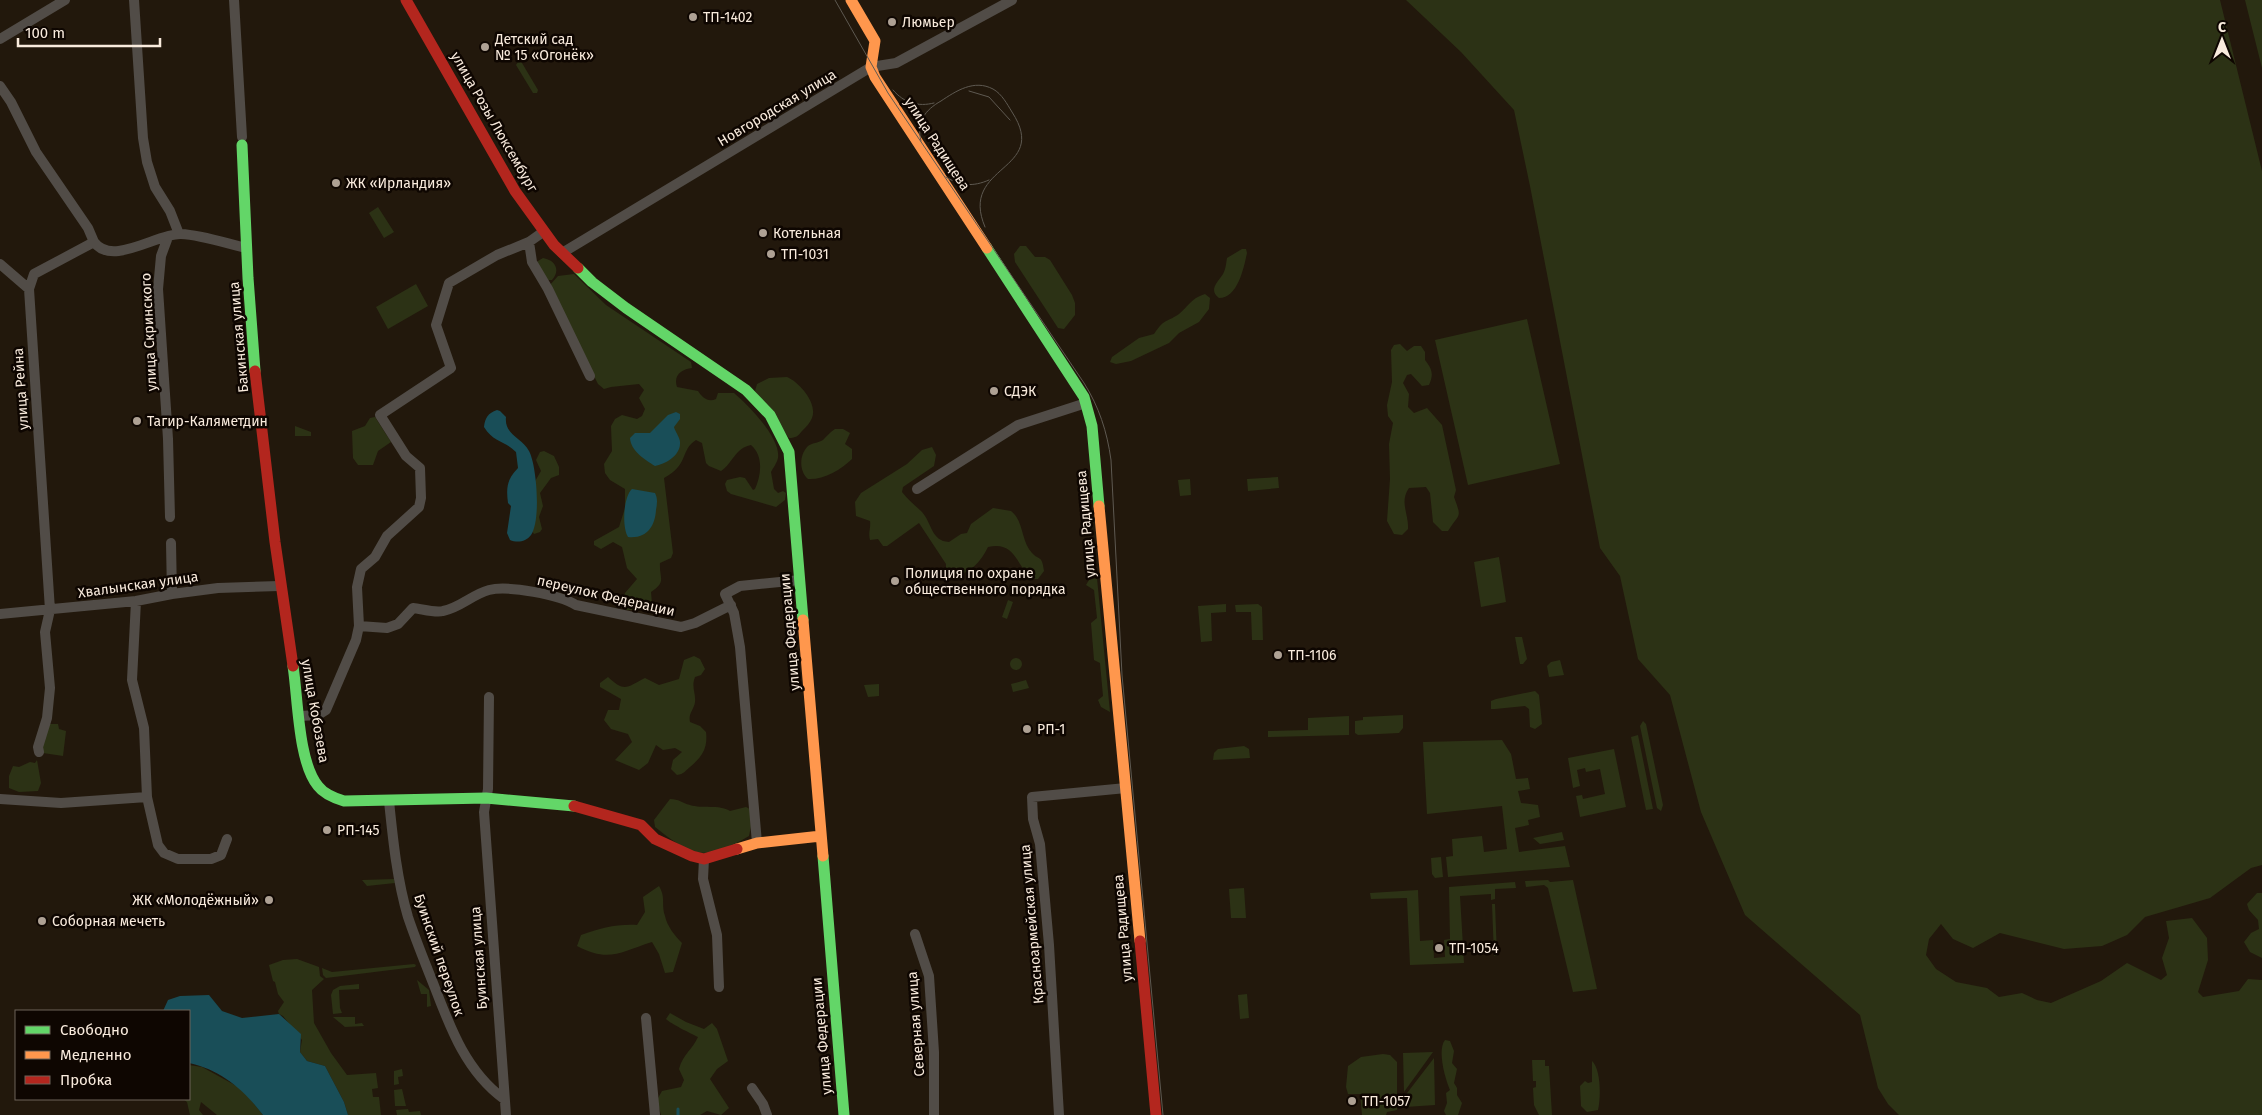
<svg xmlns="http://www.w3.org/2000/svg" width="2262" height="1115" font-family="'Fira Sans',sans-serif">
  <style>
    .green { fill: #2c3215 }
    .water { fill: #194e58 }
    .lines { fill: none; stroke-linecap: round; stroke-linejoin: round }
    .stream { stroke: #194e58; stroke-width: 3 }
    .street { stroke: #514c47; stroke-width: 10 }
    .fast { stroke: #63d668; stroke-width: 11 }
    .slow { stroke: #ff974d; stroke-width: 11 }
    .jam { stroke: #b3261e; stroke-width: 11 }
    .tram { stroke: #5e5951; stroke-width: 1 }
    .poi-dot { fill: #aea194; stroke: #0e0601; stroke-width: 2 }
    .labels { text-anchor: middle; dominant-baseline: central; stroke-width: 5; stroke-linejoin: round; paint-order: stroke }
    .poi-label { font-size: 14px; fill: #f9ebdd; stroke: #0e0601; text-anchor: start }
    .street-label { font-size: 14px; fill: #f9ebdd; stroke: #0e0601 }
  </style>
  <rect width="100%" height="100%" fill="#22180c"/>
  <path class="green" d="M1406 0H2220L2262 171V865L2251 868 2210 898 2145 917 2127 935 2102 946 2064 949 2000 933 1973 948 1953 939 1941 924 1929 939 1926 955 1936 969 1956 982 1987 988 1999 997 2022 993 2037 1000 2051 1003 2101 981 2127 963 2161 980 2167 975 2162 958 2169 938 2166 921 2192 918 2207 938 2208 960 2198 992 2203 997 2239 991 2248 979 2262 980V1115H1899L1888 1104 1878 1088 1860 1015 1745 915 1701 812 1670 695 1638 659 1620 576 1600 548 1530 186 1514 110 1461 52Z
    M2245 0H2262V68Z
    M518 62 522 63 538 90 537 93H533L516 65Z
    M378 207 394 232 384 238 369 213Z
    M1020 246H1026L1035 257H1045L1050 260 1072 295 1075 303V315L1064 329 1058 328 1015 262 1014 254Z
    M1242 249H1246L1247 253C1244 267 1238 298 1219 298 1208 290 1218 282 1223 274 1226 269 1226 263 1227 258Z
    M543 258C555 260 561 270 552 280H548L537 266 538 261Z
    M574 274 606 305 691 362 692 368C682 369 673 375 677 387L698 391C702 397 708 403 716 399L718 393H734C748 405 781 438 778 458 777 463 773 468 771 472L774 489 778 493 783 491 786 493 785 500 776 507 731 494 727 491 725 484 727 480 740 477 745 478 753 490 755 489C761 476 764 456 751 445 735 448 733 463 721 471L709 466 706 463 702 443 696 440C680 450 689 465 664 478L673 553 671 558 660 563C659 579 667 581 651 592L652 604 644 610H626L621 604 625 593 637 579 627 568 622 547 613 542 601 549 594 545V541L619 527 625 508V489L610 480 605 473 604 464 612 451 611 426 615 419 622 415 637 419 642 416 645 409 639 398 644 390 639 384 611 387 604 389 598 384 549 286 558 276Z
    M416 284 428 306 388 329 376 307Z
    M1205 294 1210 298 1209 309 1199 322 1179 333 1169 343 1131 361 1116 364 1110 362 1112 357 1139 338 1154 334C1165 318 1164 324 1179 314 1189 306 1190 299 1205 294Z
    M1527 319 1560 464 1468 485 1435 340Z
    M1400 344 1407 351 1414 346H1421L1425 352V360C1432 369 1434 374 1429 385L1422 386 1411 374 1407 375 1403 383 1409 394 1408 407 1414 413 1427 408 1442 425 1456 490 1454 497C1462 519 1460 512 1448 531H1442L1433 522 1430 493 1426 487 1409 488C1399 502 1409 514 1408 529L1402 535 1394 534 1387 521 1390 479 1389 444 1393 423 1388 416 1387 405 1392 382 1391 350 1394 345Z
    M787 377C799 382 818 403 812 418 810 423 806 427 802 431 798 436 796 438 789 438L755 391 757 384 769 378Z
    M375 417 391 442 378 451 373 465H358L353 458 352 431 365 426 370 418Z
    M295 426 311 432V436H295Z
    M835 429H843L850 433 845 444 852 449V459C841 470 823 480 808 479 799 471 799 455 808 446 812 443 818 443 823 440 827 436 830 432 835 429Z
    M932 447 936 455 934 466 903 487 902 492C908 500 915 505 922 512 932 523 931 541 949 542L961 534 967 533 971 524 993 508 1011 511C1024 521 1021 542 1032 553 1039 561 1042 554 1044 571L1038 579H1031C1016 564 1015 541 988 547 980 563 971 572 953 577L946 573V564L919 523 887 546H883L878 539 870 540C868 533 871 528 870 521L856 516 855 502 861 493 907 464 922 450Z
    M544 451 554 456 559 467V475L551 478 540 493 543 506 539 517 542 529 540 532 534 534 532 531 534 483 541 471 536 460 540 452Z
    M1278 477 1279 488 1248 491 1247 479Z
    M1190 479 1191 495 1180 496 1178 480Z
    M1499 557 1506 602 1481 607 1474 562Z
    M1097 578 1110 712 1101 707 1098 700 1103 696 1100 663 1094 660 1091 623 1097 618 1094 590 1086 585 1089 580Z
    M1008 600 1013 602 1007 619 1002 617Z
    M1226 604V612L1211 613 1212 641 1201 642 1198 606Z
    M1258 604 1262 607 1263 640H1252L1251 612H1236L1235 605Z
    M1515 637H1522L1527 659 1523 664H1520Z
    M694 656 700 659 705 669 701 675 695 677C691 687 696 693 695 702 694 710 688 713 690 722L700 726 706 732C708 748 702 757 690 767 685 771 684 774 677 775L671 769 673 760 682 752 675 748 663 750 656 745 648 763 639 770 615 760 632 742 628 734 611 729 604 720 608 710H619L621 699 600 687V683L608 677C625 693 627 687 645 678L659 685 679 679 684 660Z
    M1010 664a6 6 0 1 1 12 0a6 6 0 1 1-12 0Z
    M1560 660 1564 675 1549 677 1547 666 1551 662Z
    M1026 680 1029 688 1013 692 1011 684Z
    M879 684V696L868 697 864 685Z
    M1535 691 1539 695 1542 724 1535 729 1530 727 1529 709 1525 706 1495 709H1491V701L1496 699Z
    M1403 715V728L1399 733 1358 735 1355 733V721L1363 720V717Z
    M1349 716V735L1268 737V731L1308 730V718Z
    M1643 721 1646 724 1663 805 1661 811 1657 808 1640 726Z
    M49 724H58L59 729 66 731 63 756 43 753 42 743Z
    M1638 735 1653 809 1646 810 1631 737Z
    M1502 740 1511 754 1516 779 1528 778 1530 789 1518 791 1521 803 1538 805 1540 817 1528 820 1529 825 1515 828 1519 852 1565 846 1570 867 1448 877 1446 857 1453 856 1452 839 1482 836 1484 852 1507 849 1502 806 1427 814 1423 742Z
    M1244 746 1249 749 1250 758 1213 760 1214 753 1218 749Z
    M1614 749 1626 807 1580 817 1576 796 1582 795 1583 799 1605 794 1600 769 1586 772 1585 768 1577 770 1580 786 1573 788 1568 758Z
    M37 760 41 783 38 791 19 792 9 788V776L13 766 19 767 30 762 35 763Z
    M670 799C679 799 682 803 690 805 702 809 719 804 730 811L746 807 750 809 751 826 749 836C705 862 693 857 655 827L654 820Z
    M1562 832 1564 840 1540 844 1533 838Z
    M1441 857 1443 877 1435 878 1432 874 1431 858Z
    M394 879 395 883 367 886 362 880Z
    M1548 880 1550 882 1573 880 1597 989 1573 992 1548 888 1544 885 1526 887 1525 881Z
    M1515 882 1516 888 1495 889V899L1491 900V894L1460 896 1464 963 1410 965 1407 898 1371 899 1370 893 1418 890 1420 941 1433 940 1434 958 1445 957 1444 940 1450 939 1449 887Z
    M659 886C666 898 661 904 665 916 667 926 675 936 682 943L673 972 665 973 659 954 652 942C620 952 609 963 577 946L581 935C601 928 616 924 637 925L645 912 643 897Z
    M1244 888 1246 918H1231L1229 889Z
    M2257 893H2262V958L2250 952 2244 942 2251 933 2259 929 2258 920 2249 910 2247 904Z
    M1492 904H1495L1497 956H1494Z
    M297 959 319 967 320 976 324 979 312 990 314 1023 331 1053 347 1075 376 1073 378 1088 372 1089 373 1097H379L381 1115H348L344 1102 325 1066 307 1061 300 1052 302 1040 283 1016 279 1014 278 1011 284 1002 278 994 275 982 273 981 269 965 283 960Z
    M414 964 416 965 415 967 326 978 323 975 322 968 332 972Z
    M417 980 429 990 431 1006 427 1007V994H421Z
    M359 984V989L339 990 340 1008 342 1013 333 1014 331 995 333 990 340 986Z
    M1247 994 1249 1018 1240 1019 1238 995Z
    M670 1013 686 1022 704 1029 712 1023 717 1029 728 1061 717 1069 710 1079 729 1108 721 1115 707 1111 700 1115H661L657 1100 662 1091 681 1087 684 1080 679 1069C683 1054 692 1050 698 1037 690 1033 671 1024 666 1019Z
    M333 1017H355V1024L362 1023 364 1026 345 1027Z
    M1445 1040 1450 1041 1454 1051 1452 1063 1457 1069 1454 1083 1457 1088V1095L1462 1103 1458 1115H1446L1444 1111 1447 1103 1446 1093 1450 1090C1445 1078 1437 1050 1445 1040Z
    M1433 1052 1404 1092 1403 1053Z
    M1383 1054 1390 1055 1397 1062V1110L1387 1112 1386 1115H1362L1360 1094H1348L1346 1087 1348 1066 1361 1057Z
    M1434 1058 1435 1105 1405 1107 1404 1097Z
    M1532 1060H1545V1066H1549L1552 1115H1539L1534 1105 1533 1088 1536 1087V1081H1533Z
    M1592 1061C1601 1069 1601 1098 1598 1110L1587 1112 1581 1106 1580 1086 1585 1081 1588 1083 1592 1082Z
    M189 1065 202 1067 242 1089 263 1115H217L201 1102 199 1110 203 1115H190L187 1102 183 1099H189Z
    M402 1069 403 1076 398 1077 399 1084 394 1085V1071Z
    M402 1089 406 1106H395L394 1090Z
    M408 1109 409 1112 420 1111 421 1115H397L396 1110Z"/>
  <path class="water" d="M497 410 500 411 506 417C504 435 522 437 529 451 537 466 541 521 531 535 526 542 517 543 510 540L507 533 511 506 508 503C506 488 507 479 518 468L516 452C504 440 494 443 484 427 485 418 488 413 497 410Z
    M676 412 680 414V419L674 427C675 431 680 438 680 442 681 456 665 464 655 466 644 459 631 451 630 438L635 433H650L668 415Z
    M632 489 655 493C658 499 657 504 656 510 655 526 647 539 628 537 622 528 623 497 632 489Z
    M209 995 222 1011 242 1018 279 1014 301 1034 300 1052 307 1061 325 1066 344 1102 348 1115H263C243 1089 221 1070 189 1063V1011H163L168 1000 180 996Z"/>
  <g class="lines">
    <path class="stream" d="M678 1109V1115"/>
    <path class="street" d="M134 0 143 138 147 162 155 187 170 211 179 234
      M234 0 242 137
      M0 39 65 0
      M0 86 11 102 36 152 88 228 94 242 34 274 29 289 50 610 45 632 50 688 47 718 38 747 39 752
      M168 237 161 256 158 289 168 439 170 517
      M94 242C112 267 158 233 181 234 202 235 225 243 246 248
      M529 242 532 262 548 289 590 376
      M562 253 871 67 896 63 1012 0
      M0 264 29 289
      M917 489 1018 425 1086 403
      M171 543 172 594
      M136 601 132 680 144 728 147 797 158 845 164 853 178 859H211L221 855 227 839
      M0 614 136 601 172 594 218 588 279 586
      M359 626 387 628 398 624 413 608C422 609 435 613 443 611 460 608 473 594 489 590 508 585 560 595 576 605L681 627 695 623 731 605
      M489 697 488 789 484 812 506 1115
      M300 716 318 715 326 710 356 640 359 626 357 587 361 569 375 557 387 536 419 507 421 498 420 468 406 456 380 415 451 368 436 325 449 283 497 255 529 242 543 232
      M0 799 61 803 147 797
      M389 801C393 840 397 880 408 917 416 941 426 965 435 988 451 1030 467 1072 504 1099
      M757 843 740 647 734 613 725 594 740 586 800 580
      M704 859 703 879 717 935 719 987
      M915 934 929 976 934 1052V1115
      M646 1018 655 1115
      M752 1088 763 1104 767 1115
      M1059 1115 1049 945 1040 844 1033 819 1032 797 1126 788"/>
    <path class="fast" d="M242 145 248 278 255 371
      M987 248 1084 397 1092 426 1099 506
      M578 268 592 282 626 308 746 390 770 415 789 452 803 620
      M293 666C298 698 298 762 318 786 324 794 334 798 344 801L486 798 574 806
      M823 856 844 1115"/>
    <path class="slow" d="M851 0 875 41 871 67 875 77 987 248
      M1099 506 1140 941
      M803 620 823 856
      M737 849 757 843 821 836"/>
    <path class="jam" d="M406 0 515 191 554 245 578 268
      M255 371 275 542 293 666
      M574 806 641 825 655 839 692 856 704 859 737 849
      M1140 941 1156 1115"/>
    <path class="tram" d="M835 0 888 93 1084 383C1099 407 1107 431 1111 460L1122 675 1163 1115
      M893 90C904 103 918 107 934 103
      M969 91 989 97 1010 120
      M921 141C916 122 925 110 941 101 956 91 974 79 993 89 1002 94 1007 104 1012 112 1051 172 958 164 985 227
      M946 177C960 186 973 187 989 180"/>
  </g>
  <g class="poi-dot">
    <circle cx="693" cy="17" r="5"/>
    <circle cx="892" cy="22" r="5"/>
    <circle cx="485" cy="47" r="5"/>
    <circle cx="336" cy="183" r="5"/>
    <circle cx="763" cy="233" r="5"/>
    <circle cx="771" cy="254" r="5"/>
    <circle cx="994" cy="391" r="5"/>
    <circle cx="137" cy="421" r="5"/>
    <circle cx="895" cy="581" r="5"/>
    <circle cx="1278" cy="655" r="5"/>
    <circle cx="1027" cy="729" r="5"/>
    <circle cx="327" cy="830" r="5"/>
    <circle cx="269" cy="900" r="5"/>
    <circle cx="42" cy="921" r="5"/>
    <circle cx="1439" cy="948" r="5"/>
    <circle cx="1352" cy="1101" r="5"/>
  </g>
  <g class="labels">
    <g class="poi-label">
      <text x="703" y="17">ТП-1402</text>
      <text x="902" y="22">Люмьер</text>
      <text x="495" y="39">Детский сад<tspan x="495" dy="16">№ 15 «Огонёк»</tspan></text>
      <text x="346" y="183">ЖК «Ирландия»</text>
      <text x="773" y="233">Котельная</text>
      <text x="781" y="254">ТП-1031</text>
      <text x="1004" y="391">СДЭК</text>
      <text x="147" y="421">Тагир-Каляметдин</text>
      <text x="905" y="573">Полиция по охране<tspan x="905" dy="16">общественного порядка</tspan></text>
      <text x="1288" y="655">ТП-1106</text>
      <text x="1037" y="729">РП-1</text>
      <text x="337" y="830">РП-145</text>
      <text x="259" y="900" text-anchor="end">ЖК «Молодёжный»</text>
      <text x="52" y="921">Соборная мечеть</text>
      <text x="1449" y="948">ТП-1054</text>
      <text x="1362" y="1101">ТП-1057</text>
    </g>
    <g class="street-label">
      <text transform="translate(777 108) rotate(-31)">Новгородская улица</text>
      <text transform="translate(494 122) rotate(60)">улица Розы Люксембург</text>
      <text transform="translate(937 144) rotate(57)">улица Радищева</text>
      <text transform="translate(149 332) rotate(-93)">улица Скринского</text>
      <text transform="translate(239 337) rotate(-95)">Бакинская улица</text>
      <text transform="translate(21 389) rotate(-94)">улица Рейна</text>
      <text transform="translate(1086 524) rotate(-95)">улица Радищева</text>
      <text transform="translate(138 585) rotate(-8)">Хвалынская улица</text>
      <text transform="translate(606 596) rotate(13)">переулок Федерации</text>
      <text transform="translate(790 632) rotate(-95)">улица Федерации</text>
      <text transform="translate(315 711) rotate(80)">улица Кобозева</text>
      <text transform="translate(1032 924) rotate(-95)">Красноармейская улица</text>
      <text transform="translate(1123 928) rotate(-95)">улица Радищева</text>
      <text transform="translate(439 955) rotate(71)">Буинский переулок</text>
      <text transform="translate(479 958) rotate(-94)">Буинская улица</text>
      <text transform="translate(916 1024) rotate(-94)">Северная улица</text>
      <text transform="translate(822 1036) rotate(-95)">улица Федерации</text>
    </g>
  </g>
  <rect x="15" y="1010" width="175" height="90" fill="#0e0601" stroke="#6c6259"/>
  <rect x="25" y="1026" width="25" height="8" fill="#63d668" stroke="#6c6259"/>
  <text x="60" y="1035" font-size="15" fill="#f9ebdd">Свободно</text>
  <rect x="25" y="1051" width="25" height="8" fill="#ff974d" stroke="#6c6259"/>
  <text x="60" y="1060" font-size="15" fill="#f9ebdd">Медленно</text>
  <rect x="25" y="1076" width="25" height="8" fill="#b3261e" stroke="#6c6259"/>
  <text x="60" y="1085" font-size="15" fill="#f9ebdd">Пробка</text>
  <g transform="translate(2222 40)" stroke="#0e0601" stroke-width="4" paint-order="stroke">
  <path d="M0-4L9 19L0 12L-9 19Z" fill="#f9ebdd"/>
  <text y="-8" font-size="14" font-weight="bold" text-anchor="middle" fill="#f9ebdd">С</text>
  </g>
  <path d="M18 38v8h142v-8" fill="none" stroke="#f9ebdd" stroke-width="2.5"/>
  <text x="25" y="38" font-size="15" fill="#f9ebdd" stroke="#0e0601" stroke-width="4" paint-order="stroke">100 m</text>
</svg>
